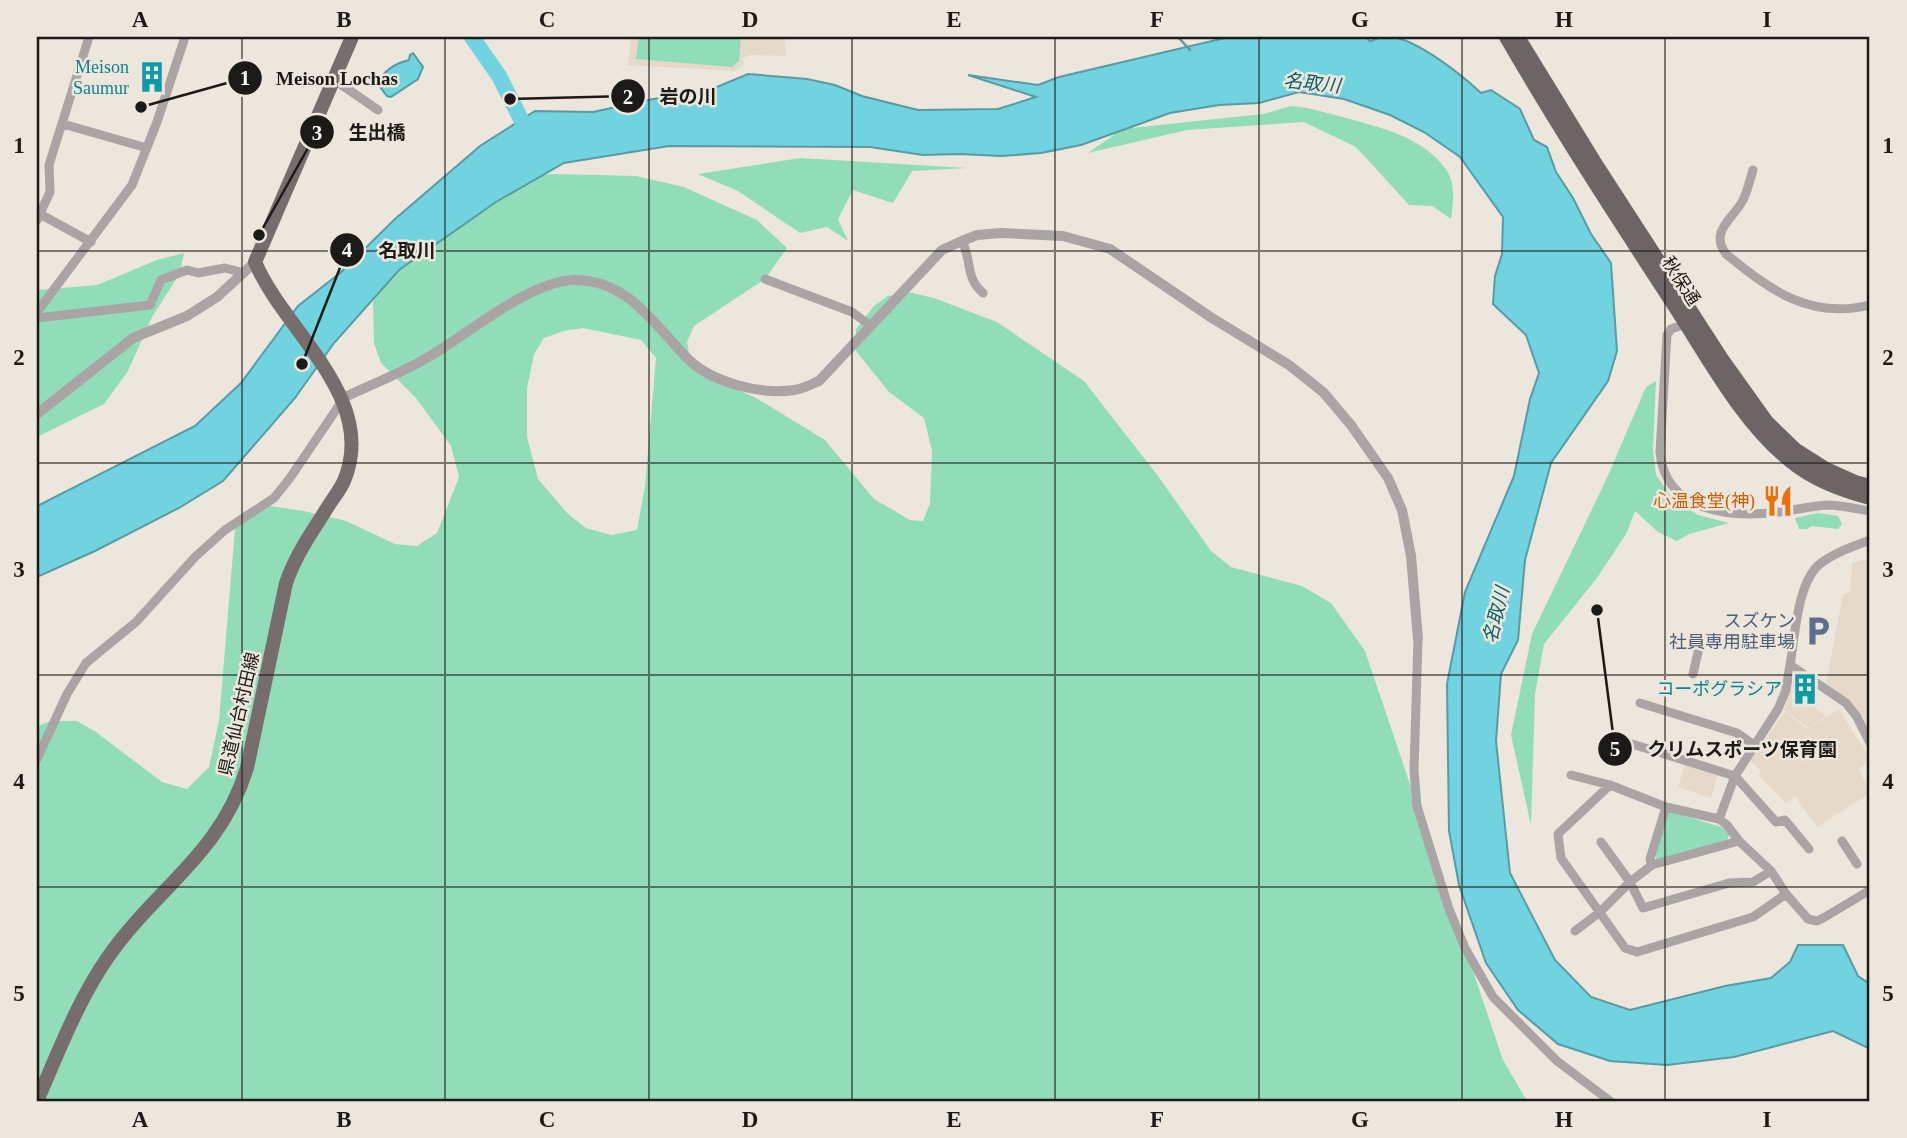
<svg xmlns="http://www.w3.org/2000/svg" width="1907" height="1138" font-family="'Times New Roman','Noto Sans JP',serif">
  <style>
    .built { fill: #e6d9ca }
    .green { fill: #92ddb9; fill-rule: evenodd }
    .water { fill: #71d2e0; stroke: #589ba3; stroke-width: 2 }
    .lines { fill: none; stroke-linecap: round; stroke-linejoin: round }
    .stream { stroke: #589ba3; stroke-width: 2.5 }
    .river { stroke: #71d2e0; stroke-width: 16 }
    .minor { stroke: #aaa4a4; stroke-width: 9 }
    .tertiary { stroke: #aaa4a4; stroke-width: 10 }
    .primary { stroke: #776d6d; stroke-width: 14 }
    .trunk { stroke: #6e6464; stroke-width: 14 }
    .grid { fill: none; stroke: #1c1a16; stroke-width: 2; stroke-opacity: 0.55 }
    .labels { text-anchor: middle; dominant-baseline: central; stroke-width: 5; stroke-linejoin: round; paint-order: stroke }
    .culture-label { font-size: 18px; fill: #0d838f; stroke: #ede6dd; text-anchor: end }
    .street-label { font-size: 18px; fill: #1c1a16; stroke: #ede6dd }
    .food-label { font-size: 18px; fill: #c56008; stroke: #ede6dd; text-anchor: end }
    .service-label { font-size: 18px; fill: #4e5e75; stroke: #ede6dd; text-anchor: end }
    .water-label { font-size: 19px; font-style: italic; fill: #055e68; stroke: #ede6dd }
    .leader { fill: none; stroke: #1c1a16; stroke-width: 2.5 }
    .callout-dot { fill: #1c1a16; stroke: #ede6dd; stroke-width: 2.5 }
    .mark-label { font-size: 21px; text-anchor: middle; font-weight: bold; fill: #fff }
    .callout-label { font-size: 19px; text-anchor: middle; font-weight: bold; fill: #1c1a16; stroke: #ede6dd; stroke-width: 5; stroke-linejoin: round; paint-order: stroke }
    .neatline { fill: none; stroke: #1c1a16; stroke-width: 2.5 }
    .grid-label { font-size: 23px; text-anchor: middle; font-weight: bold; fill: #1c1a16 }
  </style>
  <rect width="100%" height="100%" fill="#ede6dd"/>
  <path class="built" d="M631 37H785L786 56 750 55 743 58V66L735 71 628 65Z
    M1870 558V735L1863 717 1844 697 1826 683 1843 594 1850 592 1852 563Z
    M1791 690 1826 716 1808 728 1784 710Z
    M1839 709 1870 759 1859 769 1870 793 1817 827 1795 796 1786 803 1759 776 1761 771 1750 761 1785 712 1807 729Z
    M1685 764 1718 774 1711 798 1678 787Z"/>
  <path class="green" d="M639 37H741L739 61 732 67 636 59Z
    M1291 106C1307 107 1323 112 1339 116 1377 127 1423 135 1447 171 1456 185 1453 204 1451 219L1432 206 1409 205 1356 147 1304 122 1187 130 1088 153 1122 129 1263 114Z
    M800 158 967 168 912 171 893 203 853 190 838 219 848 241 827 227 800 233 738 191 698 174Z
    M555 174 636 176 684 187 757 220 787 248 765 279 694 326 687 342 691 364 711 377 758 399 825 440 874 499 910 520 923 521 930 503 932 451 924 418 889 392 856 351V329L874 306 888 296 908 292 934 298 997 322 1084 381 1158 476 1211 551 1231 567 1302 586 1331 603 1365 651 1503 1060 1527 1101H37V726L51 721H77L96 732 162 782 187 789 209 767 219 721 235 529 243 512 263 505 304 511 346 521 395 544 417 546 437 533 459 477 451 446 416 398 381 363 374 343 373 302 393 265 497 176ZM583 328 641 340 656 358 645 486 637 530 611 535 586 528 568 514 538 479 527 437V388L534 354 544 338 564 331Z
    M184 253 180 273 152 317 128 371 104 404 37 437V290L97 285 157 260Z
    M1656 381 1653 449 1656 475 1672 498 1698 515 1729 523 1689 534 1677 541 1658 532 1635 511 1626 534 1597 578 1544 644 1535 694 1531 825 1511 735 1532 634 1606 480 1646 387Z
    M1818 513 1838 516 1842 524 1838 529 1812 526 1807 529H1799L1795 518Z
    M1673 812 1724 828 1729 835 1727 841 1657 860 1655 855 1668 813Z"/>
  <path class="water" d="M1229 37H1365L1370 41C1377 39 1384 36 1391 37 1417 39 1463 76 1481 93L1491 90 1520 109 1534 140 1547 147 1556 172 1573 198 1591 234 1611 263 1617 351 1608 381 1551 463 1525 560 1518 640 1501 674 1496 741 1510 873 1555 960 1591 997 1630 1010 1725 986 1771 978 1790 962 1798 945H1843L1858 976 1870 984V1049L1833 1031 1734 1057 1667 1065 1610 1061 1558 1044 1518 1010 1486 963 1459 885 1449 831 1447 684 1465 592 1514 476 1530 399 1539 373 1526 335 1493 304 1495 276 1502 254 1503 217 1460 157 1424 132 1390 115 1344 99 1299 92 1259 103 1219 105 1170 113 1081 145 1041 153 1001 156 960 154 923 155 870 147 669 146 564 163 496 202 399 270 334 343 295 398 223 481 179 508 95 551 37 577V506L195 426 241 383 298 306 340 273 395 219 480 146 535 111 593 112 653 99 700 94 748 74 807 79 835 85 862 96 918 110 998 109 1036 97 968 75 1038 85 1059 77Z
    M413 53 423 67 418 79 391 97 387 96 377 83C384 71 396 63 409 60L410 55Z"/>
  <g class="lines">
    <path class="stream" d="M1178 37 1190 50"/>
    <path class="river" d="M472 37 499 76 530 137"/>
    <path class="minor" d="M333 79 378 110
      M63 124 147 148
      M1753 170C1750 179 1748 189 1744 198 1736 217 1708 230 1726 254 1770 290 1810 320 1870 305
      M40 214 91 242
      M37 220 50 192 49 165 89 37
      M962 241C972 260 965 278 983 293
      M765 279 852 312 871 326
      M37 312 132 185 157 122 185 37
      M37 318 150 305 161 280 187 270 198 273 225 268 244 273
      M1686 324 1671 329 1667 335 1660 452C1665 512 1730 518 1779 512 1795 510 1811 506 1827 505 1842 505 1856 509 1870 511
      M1870 540C1854 546 1836 552 1821 563 1797 581 1795 637 1790 665L1846 703 1857 717 1870 743
      M1418 639 1414 770 1417 806 1449 909 1465 948 1493 997 1557 1061 1610 1101
      M1693 674 1699 648
      M1640 703 1737 733 1754 745
      M1629 743 1735 776 1776 822 1785 820 1809 849
      M37 759 67 694 86 663 136 622 195 557 225 530 274 498 290 478 342 401
      M1571 775 1610 785 1666 807 1719 819 1727 825 1739 841 1771 871 1786 894 1808 919 1817 921 1825 917 1870 890
      M1610 785 1558 834 1561 858 1625 948 1637 952 1753 917 1786 894
      M1719 819 1735 776 1778 709 1786 690 1790 665
      M1842 841 1857 864
      M1601 842 1630 882 1643 908 1729 883 1753 882 1771 871
      M1652 865 1650 859 1666 807
      M1575 931 1600 912 1630 882 1652 865 1739 841"/>
    <path class="tertiary" d="M343 398C370 385 399 374 425 359 466 336 528 281 575 280 629 280 655 326 689 360 714 383 761 395 794 390 803 389 811 384 819 381L942 250 962 241 977 235 1001 233 1063 236 1110 249 1212 318 1289 365 1323 392 1351 425 1388 478 1402 510 1411 556 1418 639
      M37 414 133 338 187 316 217 297 255 262"/>
    <path class="primary" d="M37 1101C58 1053 78 1000 108 957 157 887 220 855 247 768L286 583C295 557 309 536 324 513 330 502 339 492 344 481 379 398 284 331 255 262L352 37"/>
    <path class="trunk" d="M1506 37C1559 129 1617 218 1675 307 1708 358 1742 422 1789 460 1813 480 1841 490 1870 498
      M1518 37 1594 161 1722 359 1767 422 1796 450 1826 469 1855 482 1870 486"/>
  </g>
  <path class="grid" d="M242 37V1101M445 37V1101M649 37V1101M852 37V1101M1055 37V1101M1259 37V1101M1462 37V1101M1665 37V1101M37 251H1870M37 463H1870M37 675H1870M37 887H1870"/>
  <defs>
    <symbol id="building-bare" viewBox="-9 -9 18 18"><path d="M-4-6H4V6H1V3H-1V6H-4ZM-2.5-4.3h1.7v1.8h-1.7ZM.8-4.3h1.7v1.8H.8ZM-2.5-1h1.7V.8h-1.7ZM.8-1h1.7V.8H.8Z" fill="#0f9aa8" stroke="#ede6dd" stroke-width="2.5" paint-order="stroke"/></symbol>
    <symbol id="restaurant-bare" viewBox="-9 -9 18 18"><path d="M-5-6h1v4h1v-4h1v4h1v-4h1v5L-1.5 .5V6h-2V.5L-5-1ZM5-6V6H3V1.5H1.5Q1.5-4 5-6Z" fill="#e8710a" stroke="#ede6dd" stroke-width="2.5" paint-order="stroke"/></symbol>
    <symbol id="parking-bare" viewBox="-9 -9 18 18"><path d="M-3.5-5.5H1a3.5 3.5 0 0 1 0 7H-1V5.5H-3.5ZM-1-3.4V-.6H.8a1.4 1.4 0 0 0 0-2.8Z" fill="#5c6f8a" stroke="#ede6dd" stroke-width="2.5" paint-order="stroke"/></symbol>
  </defs>
  <g fill-rule="evenodd">
    <use href="#building-bare" x="130" y="55" width="44" height="44"/>
    <use href="#restaurant-bare" x="1756" y="479" width="44" height="44"/>
    <use href="#parking-bare" x="1796" y="609" width="44" height="44"/>
    <use href="#building-bare" x="1783" y="667" width="44" height="44"/>
  </g>
  <g class="labels">
    <g class="culture-label">
      <text x="129" y="67">Meison<tspan x="129" dy="21">Saumur</tspan></text>
      <text x="1782" y="689">コーポグラシア</text>
    </g>
    <g class="street-label">
      <text transform="translate(1681 281) rotate(57)">秋保通</text>
      <text transform="translate(239 714) rotate(-77)">県道仙台村田線</text>
    </g>
    <g class="food-label">
      <text x="1755" y="501">心温食堂(神)</text>
    </g>
    <g class="service-label">
      <text x="1795" y="621">スズケン<tspan x="1795" dy="21">社員専用駐車場</tspan></text>
    </g>
    <g class="water-label">
      <text transform="translate(1312 83) rotate(6)">名取川</text>
      <text transform="translate(1496 615) rotate(-76)">名取川</text>
    </g>
  </g>
  <path class="leader" d="M141 107L245 78M510 99L628 96M259 235L317 132M302 364L347 250M1597 610L1615 749"/>
  <g class="callout-dot">
    <circle cx="141" cy="107" r="7"/>
    <circle cx="510" cy="99" r="7"/>
    <circle cx="259" cy="235" r="7"/>
    <circle cx="302" cy="364" r="7"/>
    <circle cx="1597" cy="610" r="7"/>
    <circle cx="245" cy="78" r="18"/>
    <circle cx="628" cy="96" r="18"/>
    <circle cx="317" cy="132" r="18"/>
    <circle cx="347" cy="250" r="18"/>
    <circle cx="1615" cy="749" r="18"/>
  </g>
  <g class="mark-label">
    <text x="245" y="85">1</text>
    <text x="628" y="104">2</text>
    <text x="317" y="140">3</text>
    <text x="347" y="257">4</text>
    <text x="1615" y="756">5</text>
  </g>
  <g class="callout-label">
    <text x="337" y="85">Meison Lochas</text>
    <text x="688" y="103">岩の川</text>
    <text x="377" y="139">生出橋</text>
    <text x="407" y="257">名取川</text>
    <text x="1742" y="756">クリムスポーツ保育園</text>
  </g>
  <rect width="1907" height="1138" fill="none" stroke="#ede6dd" stroke-width="77"/>
  <rect x="38" y="38" width="1830" height="1062" class="neatline"/>
  <g class="grid-label">
    <text x="140" y="27">A</text>
    <text x="344" y="27">B</text>
    <text x="547" y="27">C</text>
    <text x="750" y="27">D</text>
    <text x="954" y="27">E</text>
    <text x="1157" y="27">F</text>
    <text x="1360" y="27">G</text>
    <text x="1564" y="27">H</text>
    <text x="1767" y="27">I</text>
    <text x="19" y="153">1</text>
    <text x="1888" y="153">1</text>
    <text x="19" y="365">2</text>
    <text x="1888" y="365">2</text>
    <text x="19" y="577">3</text>
    <text x="1888" y="577">3</text>
    <text x="19" y="789">4</text>
    <text x="1888" y="789">4</text>
    <text x="19" y="1001">5</text>
    <text x="1888" y="1001">5</text>
    <text x="140" y="1127">A</text>
    <text x="344" y="1127">B</text>
    <text x="547" y="1127">C</text>
    <text x="750" y="1127">D</text>
    <text x="954" y="1127">E</text>
    <text x="1157" y="1127">F</text>
    <text x="1360" y="1127">G</text>
    <text x="1564" y="1127">H</text>
    <text x="1767" y="1127">I</text>
  </g>
</svg>
